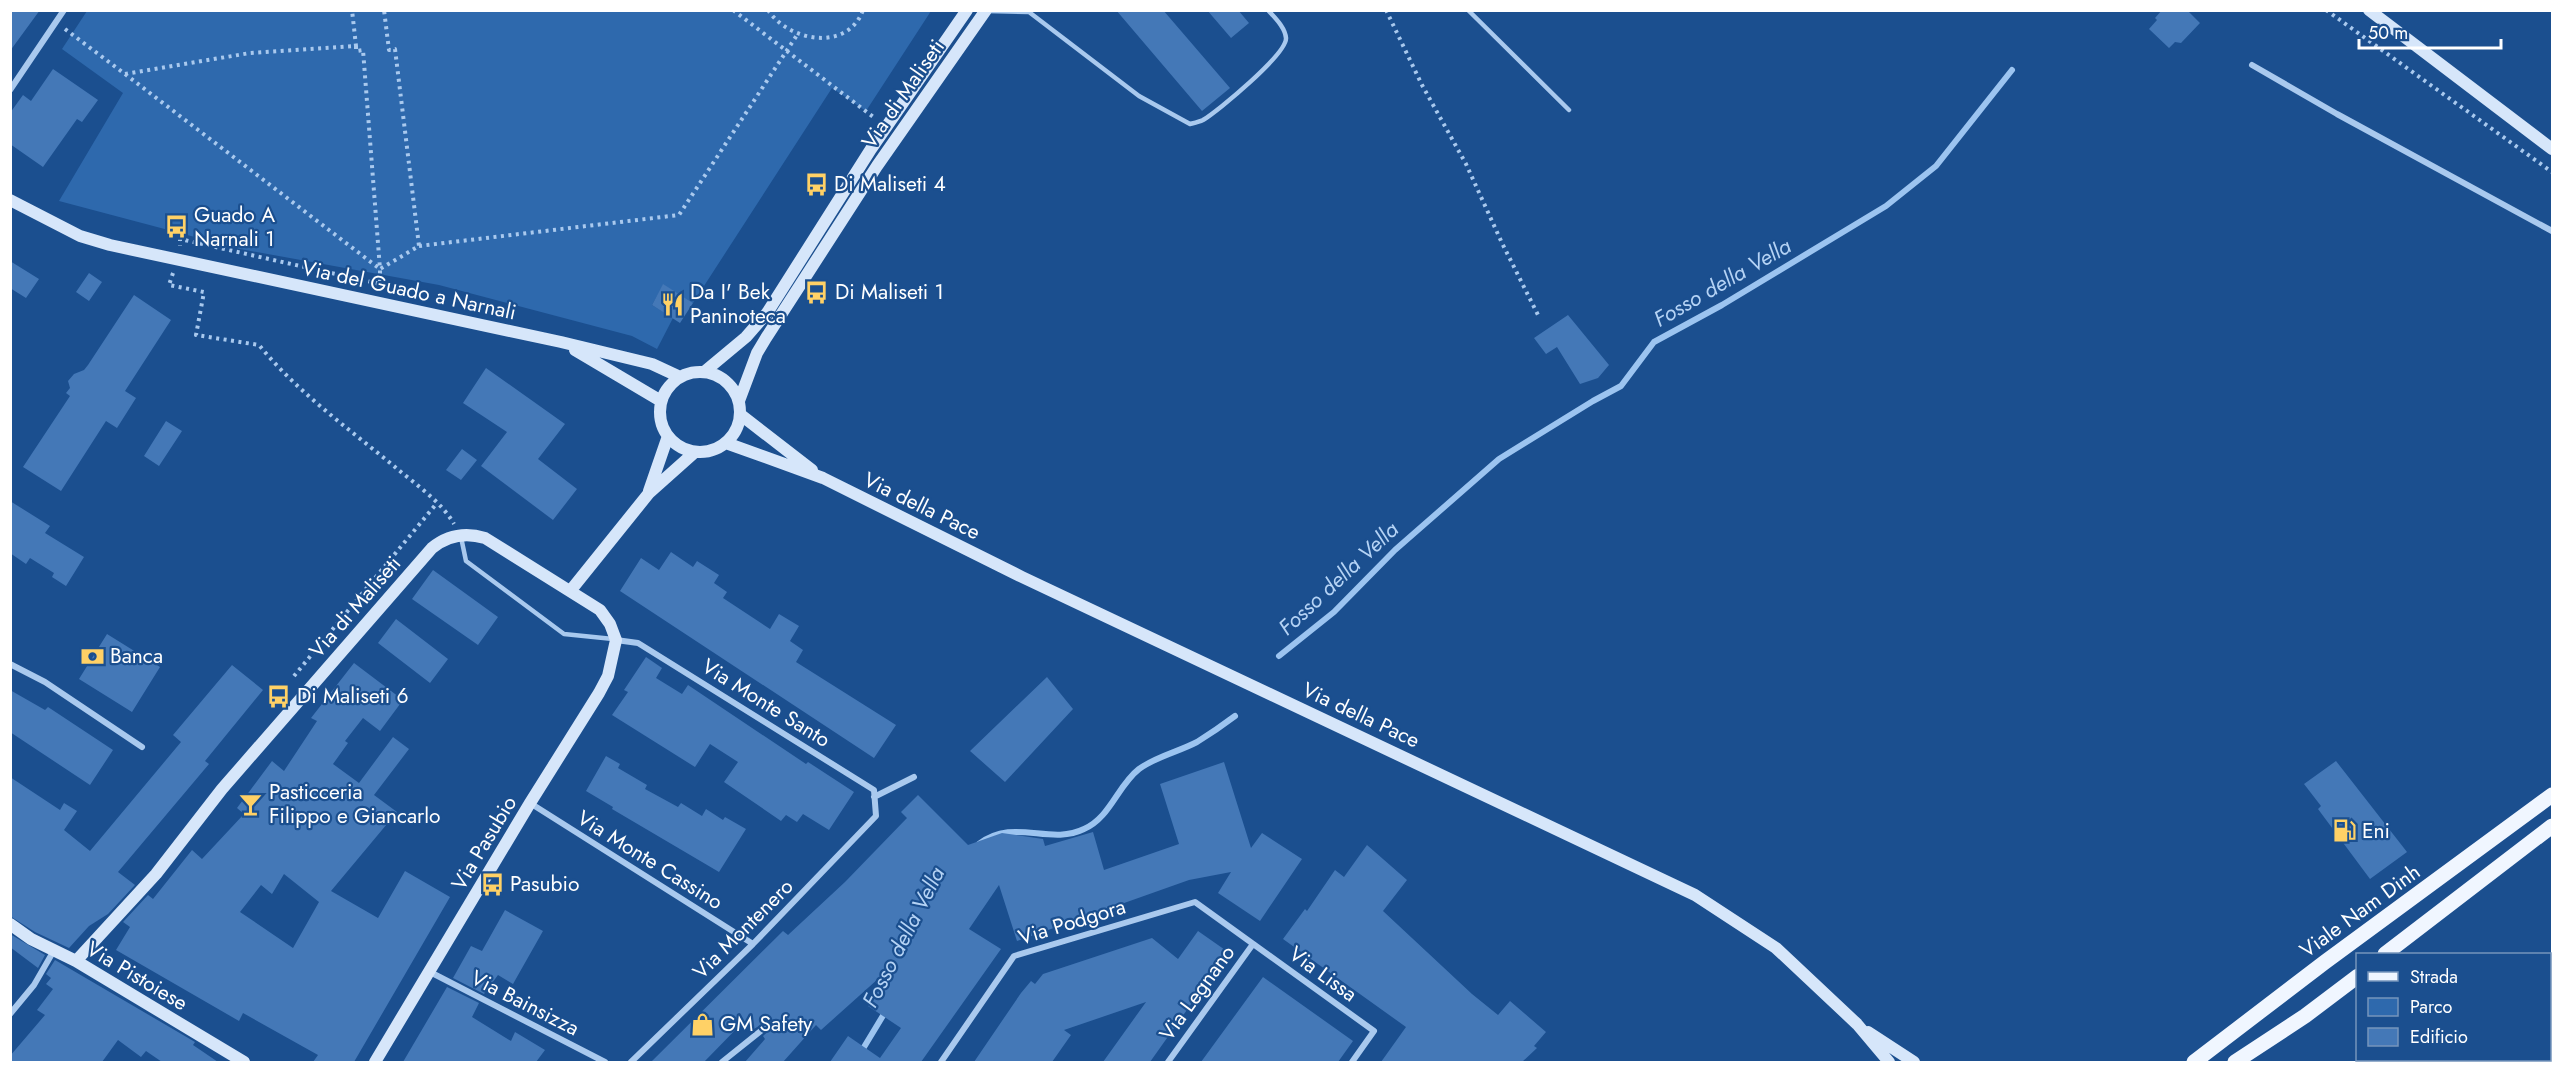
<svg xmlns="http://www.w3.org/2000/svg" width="2563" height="1073" font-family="Jost,sans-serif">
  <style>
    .green { fill: #2e69ad }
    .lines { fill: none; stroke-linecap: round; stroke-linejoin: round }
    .stream { stroke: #9cc4f0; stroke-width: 6 }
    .building { fill: #4478b7; fill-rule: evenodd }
    .path { stroke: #a9c9ee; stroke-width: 4; stroke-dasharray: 3 4.5; stroke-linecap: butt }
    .lane { stroke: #a9c9ee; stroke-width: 4.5 }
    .street { stroke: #a9c9ee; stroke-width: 6 }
    .secondary { stroke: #d6e6fa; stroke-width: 12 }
    .primary { stroke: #f0f6ff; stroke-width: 15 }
    .labels { text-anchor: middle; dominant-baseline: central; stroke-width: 4.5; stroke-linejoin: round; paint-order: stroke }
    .street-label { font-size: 21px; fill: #fff; stroke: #1b4f8f }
    .poi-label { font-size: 21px; fill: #fff; stroke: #1b4f8f; text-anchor: start }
    .water-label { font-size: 22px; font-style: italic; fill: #b5d3f5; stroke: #1b4f8f }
  </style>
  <rect width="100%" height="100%" fill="#1b4f8f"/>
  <path class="green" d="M87 11H931L866 111 832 88 693 303 663 285 652 305 673 318 657 349 632 336 439 285 240 249 59 201 123 93 62 49Z"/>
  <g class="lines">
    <path class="stream" d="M1279 656 1334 612 1395 550 1499 459 1593 401 1621 386 1654 342 1722 305 1886 206 1936 166 2012 70
      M979 844C1014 817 1049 846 1084 829 1110 818 1118 785 1139 769 1157 756 1178 752 1197 742 1210 734 1223 725 1235 716
      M855 1062 887 1009"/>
  </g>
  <path class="building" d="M10 10H40L10 51Z
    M1116 10H1163L1230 88 1202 111Z
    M1207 10H1238L1249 23 1231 38Z
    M2162 10H2187L2200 23 2181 43 2175 42 2169 48 2149 29 2157 20 2155 18Z
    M53 69 98 100 82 122 77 119 43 167 10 144V113L23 95 31 101Z
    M10 261 39 279 26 298 10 288Z
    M89 273 102 282 89 301 76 292Z
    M663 284 693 303 680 323 652 305Z
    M134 295 171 320 125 391 136 398 117 428 106 421 61 491 23 467 70 396 66 393 70 388 68 381 74 374 84 370 88 365Z
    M1568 315 1609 365 1598 378 1580 384 1557 347 1546 354 1534 338Z
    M486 368 565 424 538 459 577 489 553 520 481 466 507 432 463 403Z
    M166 421 182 431 159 466 144 456Z
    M462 449 477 460 461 480 446 470Z
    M10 501 50 526 45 533 84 557 66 586 52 577 54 573 30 558 26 564 10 553Z
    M671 552 693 567 697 561 719 575 714 583 727 592 723 598 770 629 779 614 799 626 790 641 803 650 796 662 896 725 874 758 620 591 641 558 659 570Z
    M433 570 498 617 478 645 412 599Z
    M396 619 448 659 430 683 378 643Z
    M107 634 160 667 132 712 79 679Z
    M646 657 662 668 656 678 682 694 688 685 806 764 808 762 854 792 829 830 803 814 797 822 786 815 781 821 724 782 738 762 710 744 695 767 612 715 628 692 624 690Z
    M354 663 403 700 380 731 363 718 345 741 348 743 333 764 359 783 393 737 409 749 374 795 397 812 331 891 378 918 405 871 450 897 354 1062H313L318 1055 243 1013 239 1021 116 950 130 927 123 922 148 895 153 899 192 850 202 859 244 814 237 808 272 761 284 771 317 721 311 718ZM284 874 319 902 293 948 240 912 261 885 272 894Z
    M232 665 263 690 205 761 209 764 118 872 135 885 108 914 89 926 69 948 35 932 10 916V777L60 810 64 803 77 811 64 830 90 851 181 742 173 735Z
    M1047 677 1073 709 1005 782 970 751Z
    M10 690 45 710 48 707 113 750 90 785 10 732Z
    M606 756 620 764 618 768 647 785 645 789 678 807 681 803 702 816 706 809 723 820 725 817 746 829 719 872 612 809 613 807 586 791Z
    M2336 761 2407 852 2370 879 2318 809 2321 806 2304 784Z
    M1224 762 1251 848 1262 833 1302 859 1260 921 1218 893 1231 872 1189 880 1017 941 999 885 969 929 1001 949 921 1062H830L848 1036 880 1058 901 1028 868 1006 891 972 888 970 821 1030 816 1025 783 1062H745L765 1039 763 1036 772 1028 771 1023 767 1021 754 1029 744 1021 704 1062H651L783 931 788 935 845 882 907 818 901 812 918 795 968 845 1002 833 1043 839 1045 846 1093 832 1104 870 1179 844 1160 784Z
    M1367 845 1407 880 1383 911 1472 994 1498 1015 1510 1001 1546 1032 1534 1046 1537 1048 1522 1062H1381L1406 1027 1283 939 1305 909 1307 911 1335 870 1344 877Z
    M505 910 543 931 513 984 498 975 484 994 453 978 471 946 482 951Z
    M1198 931 1228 952 1150 1062H1103L1146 1002 1064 1030 1071 1035 1052 1062H974L1021 993 1031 981 1035 984 1043 974 1152 938 1178 959Z
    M10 934 45 955 38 968 10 947Z
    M55 960 195 1042 193 1045 218 1062H162L146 1051 141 1057 118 1040 102 1062H10V1056L45 1015 37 1010 53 989 46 984 51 978 46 974Z
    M1263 977 1353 1041 1338 1062H1201Z
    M447 987 479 1003 472 1017 511 1041 515 1032 545 1050 536 1062H403Z"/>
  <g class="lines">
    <path class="path" d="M733 10 876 119
      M768 10C789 42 848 52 863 10
      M1386 10 1422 85 1466 164 1502 243 1539 317
      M2326 10 2552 172
      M65 29 125 74 250 53 356 46 352 10
      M356 46V51L363 50 380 269 419 246 395 49 389 50 384 10
      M125 74 380 269V284L180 239V246
      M419 246 679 215 797 35
      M173 273 169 285 204 292 196 335 259 345C297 392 348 428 395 467 415 484 441 501 454 524
      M294 676 437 503"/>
    <path class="lane" d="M1468 10 1569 110
      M988 11 1029 12 1139 96 1190 124C1194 123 1199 122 1203 120 1218 111 1287 54 1286 38 1285 27 1275 18 1268 10
      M461 537 466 561 564 634 613 639"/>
    <path class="street" d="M2252 65 2337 114 2552 231
      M10 90 64 10
      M616 640 638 643 874 790 876 816 753 944 631 1062
      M10 664 45 682 142 747
      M874 797 914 777
      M530 803 753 944
      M430 972 605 1062
      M10 1014 34 985 53 952
      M2552 1056 2550 1059 2552 1061
      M722 1062 767 1026
      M941 1062 1014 956 1195 902 1374 1031 1352 1062
      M1168 1062 1253 944"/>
    <path class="secondary" d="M2369 10 2552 149
      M10 200 80 236 110 245 561 342 652 364 680 377
      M575 350 661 401
      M660 412a40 40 0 1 1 80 0a40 40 0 1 1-80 0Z
      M704 372 746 337 767 313 871 149 967 10
      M739 401 757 353 766 338 877 166 986 10
      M741 415 812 470
      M726 443 823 478 1022 577 1695 895 1776 948 1857 1024 1889 1062
      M649 491 668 436
      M571 590 649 493 695 452
      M10 924 31 939 76 961 244 1062
      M76 961 156 874 222 789 432 548C448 535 465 532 485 538L600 610 610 624 616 640 608 676 599 693 530 803 375 1062
      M1868 1032 1914 1062"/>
    <path class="primary" d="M2385 954 2552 826
      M2194 1062 2325 962 2552 795
      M2235 1062 2305 1016 2358 976"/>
  </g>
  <defs>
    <symbol id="bus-bare" viewBox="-9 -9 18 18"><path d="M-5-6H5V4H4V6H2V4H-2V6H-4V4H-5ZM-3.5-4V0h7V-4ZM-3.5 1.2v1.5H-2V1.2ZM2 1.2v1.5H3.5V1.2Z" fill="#ffd166" stroke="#1b4f8f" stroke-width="2.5" paint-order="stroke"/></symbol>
    <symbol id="restaurant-bare" viewBox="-9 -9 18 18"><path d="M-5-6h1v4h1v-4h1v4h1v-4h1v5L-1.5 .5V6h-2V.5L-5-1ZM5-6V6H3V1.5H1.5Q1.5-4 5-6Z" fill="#ffd166" stroke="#1b4f8f" stroke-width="2.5" paint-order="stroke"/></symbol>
    <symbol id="bank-bare" viewBox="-9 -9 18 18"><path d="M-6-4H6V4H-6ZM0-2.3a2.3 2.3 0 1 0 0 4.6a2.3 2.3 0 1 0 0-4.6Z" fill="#ffd166" stroke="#1b4f8f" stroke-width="2.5" paint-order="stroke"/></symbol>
    <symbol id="bar-bare" viewBox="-9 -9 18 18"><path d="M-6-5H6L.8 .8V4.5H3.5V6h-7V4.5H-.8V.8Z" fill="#ffd166" stroke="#1b4f8f" stroke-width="2.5" paint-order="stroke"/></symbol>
    <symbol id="fuel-bare" viewBox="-9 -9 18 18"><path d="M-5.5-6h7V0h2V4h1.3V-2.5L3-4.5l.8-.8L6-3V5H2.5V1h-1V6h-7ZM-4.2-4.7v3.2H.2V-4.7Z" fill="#ffd166" stroke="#1b4f8f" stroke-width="2.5" paint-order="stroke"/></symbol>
    <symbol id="shop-bare" viewBox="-9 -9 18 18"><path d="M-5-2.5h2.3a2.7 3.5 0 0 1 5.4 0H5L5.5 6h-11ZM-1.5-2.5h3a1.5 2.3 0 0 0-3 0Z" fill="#ffd166" stroke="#1b4f8f" stroke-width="2.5" paint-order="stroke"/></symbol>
  </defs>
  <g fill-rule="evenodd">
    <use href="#bus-bare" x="800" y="168" width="33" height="33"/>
    <use href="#bus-bare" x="160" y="210" width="33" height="33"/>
    <use href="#bus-bare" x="800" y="276" width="33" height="33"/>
    <use href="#restaurant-bare" x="656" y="288" width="33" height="33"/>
    <use href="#bank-bare" x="76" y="640" width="33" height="33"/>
    <use href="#bus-bare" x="262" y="680" width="33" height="33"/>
    <use href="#bar-bare" x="234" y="788" width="33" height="33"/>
    <use href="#fuel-bare" x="2328" y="814" width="33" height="33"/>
    <use href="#bus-bare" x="476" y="868" width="33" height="33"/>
    <use href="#shop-bare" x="686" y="1008" width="33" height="33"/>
  </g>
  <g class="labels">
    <g class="street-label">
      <text transform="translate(903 94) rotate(-55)">Via di Maliseti</text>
      <text transform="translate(409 290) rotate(12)">Via del Guado a Narnali</text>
      <text transform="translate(922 506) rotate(26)">Via della Pace</text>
      <text transform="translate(355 607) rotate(-49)">Via di Maliseti</text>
      <text transform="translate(766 703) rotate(32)">Via Monte Santo</text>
      <text transform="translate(1361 715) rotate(25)">Via della Pace</text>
      <text transform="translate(484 843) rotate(-59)">Via Pasubio</text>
      <text transform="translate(650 860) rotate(32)">Via Monte Cassino</text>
      <text transform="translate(2360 911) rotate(-36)">Viale Nam Dinh</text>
      <text transform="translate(1072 922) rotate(-17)">Via Podgora</text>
      <text transform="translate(743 929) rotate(-45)">Via Montenero</text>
      <text transform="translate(1323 974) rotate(36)">Via Lissa</text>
      <text transform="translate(137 976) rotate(31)">Via Pistoiese</text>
      <text transform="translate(1197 993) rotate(-54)">Via Legnano</text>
      <text transform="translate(525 1003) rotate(27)">Via Bainsizza</text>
    </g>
    <g class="poi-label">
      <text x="834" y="184">Di Maliseti 4</text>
      <text x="194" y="215">Guado A<tspan x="194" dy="24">Narnali 1</tspan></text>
      <text x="690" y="292">Da I' Bek<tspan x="690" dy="24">Paninoteca</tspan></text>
      <text x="835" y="292">Di Maliseti 1</text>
      <text x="110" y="656">Banca</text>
      <text x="297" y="696">Di Maliseti 6</text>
      <text x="269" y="792">Pasticceria<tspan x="269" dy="24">Filippo e Giancarlo</tspan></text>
      <text x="2362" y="831">Eni</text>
      <text x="510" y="884">Pasubio</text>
      <text x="720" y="1024">GM Safety</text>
    </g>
    <g class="water-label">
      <text transform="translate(1722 282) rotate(-30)">Fosso della Vella</text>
      <text transform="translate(1338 578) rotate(-43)">Fosso della Vella</text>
      <text transform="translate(903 937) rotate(-63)">Fosso della Vella</text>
    </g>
  </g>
  <rect width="2563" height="1073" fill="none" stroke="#ffffff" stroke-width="24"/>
  <rect x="2356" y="953" width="195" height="108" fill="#1b4f8f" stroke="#7695bc" stroke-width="1.5"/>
  <rect x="2368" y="972" width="30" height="9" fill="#f0f6ff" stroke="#7695bc" stroke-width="1.5"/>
  <text x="2410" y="983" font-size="18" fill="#ffffff">Strada</text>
  <rect x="2368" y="998" width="30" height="18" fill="#2e69ad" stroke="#7695bc" stroke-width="1.5"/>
  <text x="2410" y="1013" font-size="18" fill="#ffffff">Parco</text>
  <rect x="2368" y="1028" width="30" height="18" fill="#4478b7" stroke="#7695bc" stroke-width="1.5"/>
  <text x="2410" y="1043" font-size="18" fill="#ffffff">Edificio</text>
  <path d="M2359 39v9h142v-9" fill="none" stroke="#ffffff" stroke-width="3"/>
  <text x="2368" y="39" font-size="18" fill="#ffffff" stroke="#1b4f8f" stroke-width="4.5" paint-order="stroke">50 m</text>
</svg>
